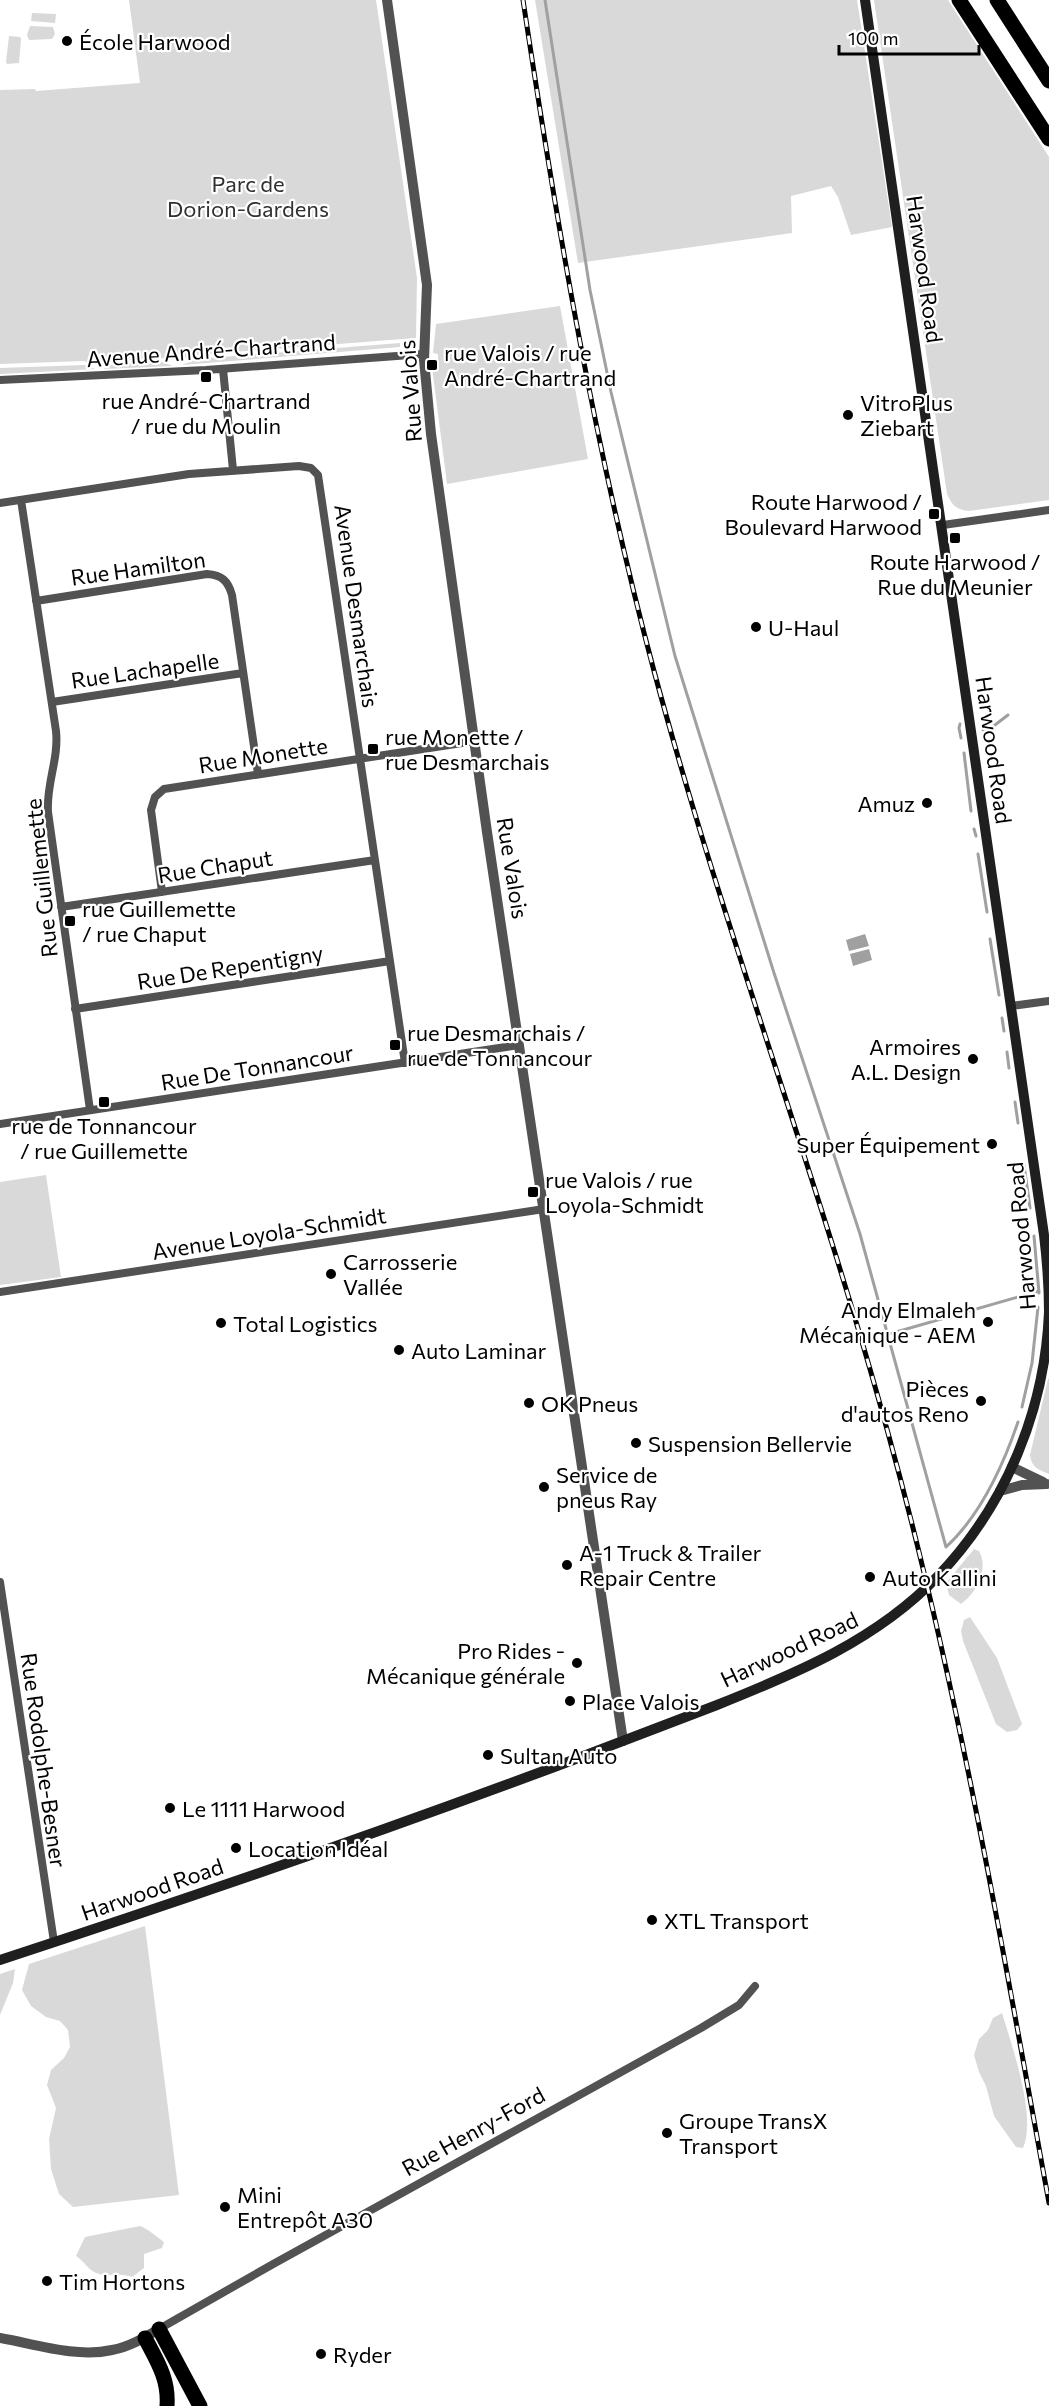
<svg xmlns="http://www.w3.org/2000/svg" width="1049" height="2406" font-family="Commissioner,sans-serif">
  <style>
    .green { fill: #d9d9d9 }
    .water { fill: #a0a0a0 }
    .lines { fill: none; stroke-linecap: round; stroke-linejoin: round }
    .stream { stroke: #a0a0a0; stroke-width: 3 }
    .minor { stroke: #525252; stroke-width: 8 }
    .tertiary { stroke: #525252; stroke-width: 10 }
    .secondary { stroke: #1f1f1f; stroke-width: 10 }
    .motorway { stroke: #000; stroke-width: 15 }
    .rail-casing { stroke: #000; stroke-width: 5 }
    .rail { stroke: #fff; stroke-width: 3; stroke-dasharray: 9; stroke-linecap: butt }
    .poi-dot { fill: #000; stroke: #fff; stroke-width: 2 }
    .labels { text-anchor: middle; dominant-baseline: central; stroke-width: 4.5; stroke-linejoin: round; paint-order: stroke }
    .poi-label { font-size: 22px; fill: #000; stroke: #fff; text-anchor: start }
    .park-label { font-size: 22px; fill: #303030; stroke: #fff }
    .street-label { font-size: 22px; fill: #000; stroke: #fff }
  </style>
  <rect width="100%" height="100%" fill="#fff"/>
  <path class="green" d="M129 0H376L417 278 416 338 195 355 181 360 160 358 111 361 96 365 83 361 0 364V90L35 89 36 91 140 83Z
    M535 0H857L892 227 851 235 838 197 831 186 791 196 792 233 578 263Z
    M874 0H948L1049 157V500L969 511C956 510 952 505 947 494Z
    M32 13 56 14 55 23 31 21Z
    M30 26 53 27 55 34 52 39 29 40 27 35Z
    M9 36 20 37 21 39 19 63 7 64 6 62Z
    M560 306 588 459 447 484 432 367 438 366V354L433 353 436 324Z
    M400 343V347L182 365 197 359Z
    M162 362 173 366 103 369 114 364Z
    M85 365 95 369 0 374V368Z
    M46 1175 61 1277 0 1285V1182Z
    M1048 1379H1049V1474C1039 1470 1031 1467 1030 1455Z
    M974 1549 979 1551C989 1568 977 1593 961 1604L949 1595 946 1583Z
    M970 1617 997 1658 1022 1724 1017 1730 1007 1732 996 1724 963 1641 961 1631 964 1620Z
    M145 1926 179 2195 73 2207 59 2194 51 2169 49 2139 56 2108 47 2085 51 2070 64 2058 70 2047 68 2030 60 2021 46 2017 31 2006 22 1990 29 1964Z
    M15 1969 13 1983 0 2015V1974Z
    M1002 2013C1012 2046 1037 2117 1023 2148L1016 2147 994 2116 986 2086 979 2072 974 2055 979 2039 988 2030 993 2018Z
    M140 2226C148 2229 156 2236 164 2242L162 2248 144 2254V2268L132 2277C118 2272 106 2278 94 2272 87 2268 83 2260 76 2256L85 2237Z"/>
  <path class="water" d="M865 934 869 946 849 951 846 940Z
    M869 949 872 960 853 966 850 954Z"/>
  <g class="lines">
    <path class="stream" d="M545 0 590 290 611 392 675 656 774 973 860 1234 946 1547C981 1515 1003 1466 1018 1422
      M960 724 959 728 961 738
      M983 730 991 728 1008 715
      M964 753 971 811
      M974 829 976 836
      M978 854 987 912
      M990 939 999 995
      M1002 1018 1004 1031
      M1007 1052 1009 1068
      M1015 1102 1018 1123
      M1024 1165 1030 1208
      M1034 1236 1039 1293
      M889 1334 1039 1291
      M1022 1407 1032 1363 1038 1307"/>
    <path class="minor" d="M223 369 233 470
      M0 380 206 370 424 354
      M21 500 56 731C59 759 46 784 48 812L90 1110
      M0 503 189 474 299 466 311 468 318 475 405 1063
      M943 525 1049 510
      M36 601 207 574C222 575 228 581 232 595L258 774
      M52 702 243 673
      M162 892 151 810 155 797 164 789 475 741
      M61 907 375 860
      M1011 1006 1049 1001
      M75 1009 390 961
      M0 1124 519 1045
      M0 1292 544 1209
      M0 1582 54 1942
      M159 2329 275 2263 701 2028 739 2005 755 1986"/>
    <path class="tertiary" d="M387 0 427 285 424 360 431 434 487 832 623 1741
      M1012 1467 1043 1482
      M1000 1491 1022 1485 1047 1484
      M0 2338C35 2344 76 2358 112 2350 129 2347 144 2338 159 2329"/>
    <path class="secondary" d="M0 1960C193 1897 384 1831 573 1760 621 1742 669 1723 717 1705 797 1673 877 1640 938 1576 1006 1505 1045 1410 1049 1312 1049 1286 1047 1260 1044 1235L865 0"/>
    <path class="motorway" d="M959 0 1049 139
      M997 0 1049 81
      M159 2329 200 2406
      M145 2338C157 2361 169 2379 167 2406"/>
    <defs>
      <path id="rail" d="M523 0C557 226 595 450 654 671 723 928 818 1177 888 1433 958 1686 1002 1945 1049 2203"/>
    </defs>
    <use href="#rail" class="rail-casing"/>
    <use href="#rail" class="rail"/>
  </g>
  <g class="poi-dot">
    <circle cx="67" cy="41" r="6"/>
    <rect x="426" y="359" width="12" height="12" rx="3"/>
    <rect x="200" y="371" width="12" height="12" rx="3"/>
    <circle cx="848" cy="415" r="6"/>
    <rect x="928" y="508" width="12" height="12" rx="3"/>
    <rect x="949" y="532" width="12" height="12" rx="3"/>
    <circle cx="756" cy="627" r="6"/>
    <rect x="367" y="743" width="12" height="12" rx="3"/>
    <circle cx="927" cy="803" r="6"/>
    <rect x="64" y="915" width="12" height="12" rx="3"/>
    <rect x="389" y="1039" width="12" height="12" rx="3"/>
    <circle cx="973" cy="1059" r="6"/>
    <rect x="98" y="1096" width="12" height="12" rx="3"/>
    <circle cx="992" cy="1144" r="6"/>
    <rect x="527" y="1186" width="12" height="12" rx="3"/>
    <circle cx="331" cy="1274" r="6"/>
    <circle cx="988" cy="1322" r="6"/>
    <circle cx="221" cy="1323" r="6"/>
    <circle cx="399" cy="1350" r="6"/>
    <circle cx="981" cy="1401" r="6"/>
    <circle cx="529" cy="1403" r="6"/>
    <circle cx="636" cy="1443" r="6"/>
    <circle cx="544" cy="1487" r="6"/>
    <circle cx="567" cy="1565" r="6"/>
    <circle cx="870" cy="1577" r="6"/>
    <circle cx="577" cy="1663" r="6"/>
    <circle cx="570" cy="1701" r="6"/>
    <circle cx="488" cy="1755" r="6"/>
    <circle cx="170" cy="1808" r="6"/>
    <circle cx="236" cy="1848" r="6"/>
    <circle cx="652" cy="1920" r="6"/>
    <circle cx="667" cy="2133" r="6"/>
    <circle cx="225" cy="2207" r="6"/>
    <circle cx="47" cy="2281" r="6"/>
    <circle cx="321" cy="2354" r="6"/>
  </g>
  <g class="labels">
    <g class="poi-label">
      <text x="79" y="41">École Harwood</text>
      <text x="444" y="352">rue Valois / rue<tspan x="444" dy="25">André-Chartrand</tspan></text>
      <text x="206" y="400" text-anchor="middle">rue André-Chartrand<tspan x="206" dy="25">/ rue du Moulin</tspan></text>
      <text x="860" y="402">VitroPlus<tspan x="860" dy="25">Ziebart</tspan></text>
      <text x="922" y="501" text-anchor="end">Route Harwood /<tspan x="922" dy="25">Boulevard Harwood</tspan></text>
      <text x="955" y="561" text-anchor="middle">Route Harwood /<tspan x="955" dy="25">Rue du Meunier</tspan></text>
      <text x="768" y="627">U-Haul</text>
      <text x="385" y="736">rue Monette /<tspan x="385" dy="25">rue Desmarchais</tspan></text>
      <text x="915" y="803" text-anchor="end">Amuz</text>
      <text x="82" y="908">rue Guillemette<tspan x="82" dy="25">/ rue Chaput</tspan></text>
      <text x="407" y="1032">rue Desmarchais /<tspan x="407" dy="25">rue de Tonnancour</tspan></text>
      <text x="961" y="1046" text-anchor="end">Armoires<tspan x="961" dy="25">A.L. Design</tspan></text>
      <text x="104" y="1125" text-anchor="middle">rue de Tonnancour<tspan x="104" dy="25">/ rue Guillemette</tspan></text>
      <text x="980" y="1144" text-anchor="end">Super Équipement</text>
      <text x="545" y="1179">rue Valois / rue<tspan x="545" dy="25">Loyola-Schmidt</tspan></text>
      <text x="343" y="1261">Carrosserie<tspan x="343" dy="25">Vallée</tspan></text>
      <text x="976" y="1309" text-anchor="end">Andy Elmaleh<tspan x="976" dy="25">Mécanique - AEM</tspan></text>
      <text x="233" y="1323">Total Logistics</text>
      <text x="411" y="1350">Auto Laminar</text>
      <text x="969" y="1388" text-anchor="end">Pièces<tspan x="969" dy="25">d'autos Reno</tspan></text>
      <text x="541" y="1403">OK Pneus</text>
      <text x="648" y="1443">Suspension Bellervie</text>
      <text x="556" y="1474">Service de<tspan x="556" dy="25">pneus Ray</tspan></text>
      <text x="579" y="1552">A-1 Truck &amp; Trailer<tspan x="579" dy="25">Repair Centre</tspan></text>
      <text x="882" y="1577">Auto Kallini</text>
      <text x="565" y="1650" text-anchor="end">Pro Rides -<tspan x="565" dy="25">Mécanique générale</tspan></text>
      <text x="582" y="1701">Place Valois</text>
      <text x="500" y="1755">Sultan Auto</text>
      <text x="182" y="1808">Le 1111 Harwood</text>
      <text x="248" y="1848">Location Idéal</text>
      <text x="664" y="1920">XTL Transport</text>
      <text x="679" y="2120">Groupe TransX<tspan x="679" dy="25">Transport</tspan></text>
      <text x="237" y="2194">Mini<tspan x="237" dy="25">Entrepôt A30</tspan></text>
      <text x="59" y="2281">Tim Hortons</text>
      <text x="333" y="2354">Ryder</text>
    </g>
    <g class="park-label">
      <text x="248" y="183">Parc de<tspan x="248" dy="25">Dorion-Gardens</tspan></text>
    </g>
    <g class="street-label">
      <text transform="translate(925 269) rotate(82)">Harwood Road</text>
      <text transform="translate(211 350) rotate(-4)">Avenue André-Chartrand</text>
      <text transform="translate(410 391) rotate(-94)">Rue Valois</text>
      <text transform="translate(138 568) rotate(-8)">Rue Hamilton</text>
      <text transform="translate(357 606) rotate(82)">Avenue Desmarchais</text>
      <text transform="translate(145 670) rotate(-8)">Rue Lachapelle</text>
      <text transform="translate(994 750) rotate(82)">Harwood Road</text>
      <text transform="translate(263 755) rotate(-9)">Rue Monette</text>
      <text transform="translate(215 866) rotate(-9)">Rue Chaput</text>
      <text transform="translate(513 868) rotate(81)">Rue Valois</text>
      <text transform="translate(41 878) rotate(-96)">Rue Guillemette</text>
      <text transform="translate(230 967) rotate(-9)">Rue De Repentigny</text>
      <text transform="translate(257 1067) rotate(-9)">Rue De Tonnancour</text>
      <text transform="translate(269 1233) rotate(-9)">Avenue Loyola-Schmidt</text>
      <text transform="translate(1021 1236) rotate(-95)">Harwood Road</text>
      <text transform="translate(789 1649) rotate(-25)">Harwood Road</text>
      <text transform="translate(44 1760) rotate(82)">Rue Rodolphe-Besner</text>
      <text transform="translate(152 1889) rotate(-19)">Harwood Road</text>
      <text transform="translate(473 2131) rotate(-29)">Rue Henry-Ford</text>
    </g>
  </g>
  <path d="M839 45v9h140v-9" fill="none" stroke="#000000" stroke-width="3"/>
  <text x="848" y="45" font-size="18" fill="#000000" stroke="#ffffff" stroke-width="4.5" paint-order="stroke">100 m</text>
</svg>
